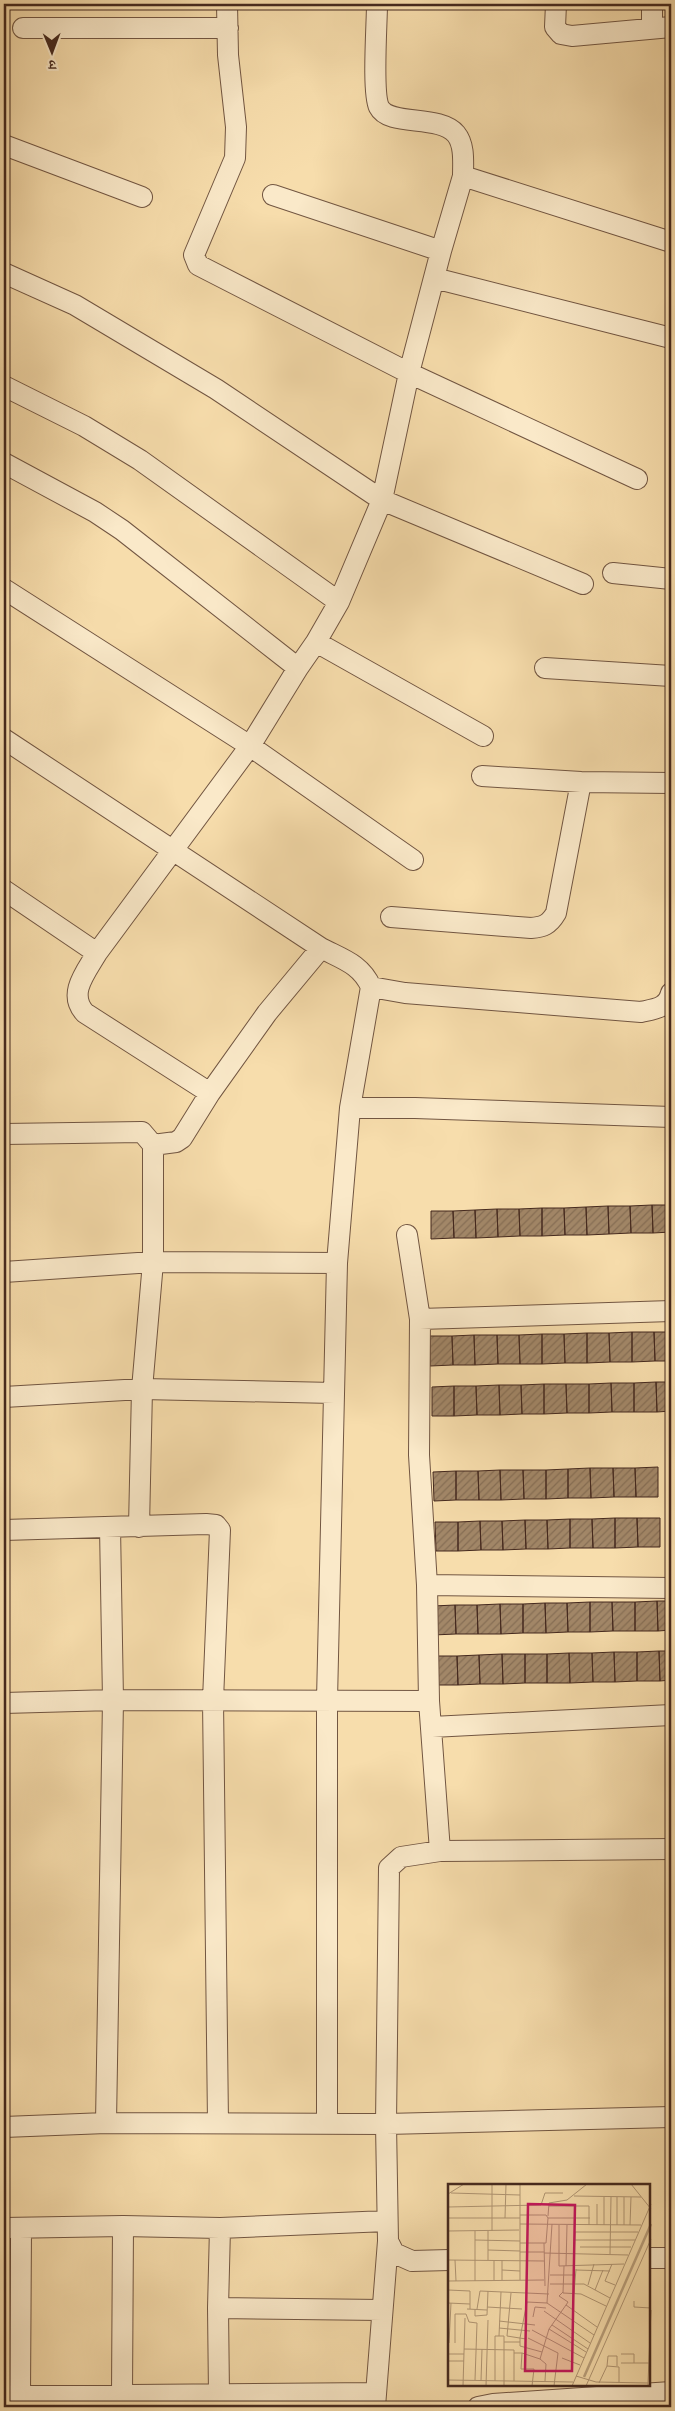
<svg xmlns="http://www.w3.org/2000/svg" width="675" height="2411" font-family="Vollkorn,'Noto Serif Devanagari',serif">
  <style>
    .building { fill: url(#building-hatch); stroke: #45291e }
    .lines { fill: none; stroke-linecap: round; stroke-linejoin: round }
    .street-casing { stroke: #725642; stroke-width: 22 }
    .street { stroke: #fae9c9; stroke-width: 20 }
    .inset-river { fill: none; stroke: #baa07c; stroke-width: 2.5 }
    .inset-road { fill: none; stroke: #b09573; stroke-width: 1 }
    .view { fill: #c2185b; fill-opacity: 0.15; stroke: #c2185b; stroke-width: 2.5 }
    .inset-edge { fill: none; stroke: #45291e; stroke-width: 2.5 }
  </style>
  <defs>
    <pattern id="building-hatch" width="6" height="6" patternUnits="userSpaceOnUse" patternTransform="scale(1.25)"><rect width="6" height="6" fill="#a28768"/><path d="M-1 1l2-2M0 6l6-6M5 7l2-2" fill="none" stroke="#866e55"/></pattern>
  </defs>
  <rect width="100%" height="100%" fill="#f7ddac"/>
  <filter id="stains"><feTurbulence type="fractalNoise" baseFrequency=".004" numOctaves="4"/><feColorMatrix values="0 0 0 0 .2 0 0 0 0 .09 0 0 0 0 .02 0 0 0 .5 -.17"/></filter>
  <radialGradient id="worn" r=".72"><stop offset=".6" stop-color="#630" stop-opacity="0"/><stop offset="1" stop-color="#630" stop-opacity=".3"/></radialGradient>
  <path class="building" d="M652 1205H671V1232L653 1233Z
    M652 1205 653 1233H631L630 1206Z
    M608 1206 609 1234 587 1235 586 1207Z
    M608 1206H630L631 1233 609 1234Z
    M586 1207 587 1235H565L564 1208Z
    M542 1208H564L565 1235 542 1236Z
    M542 1208V1236H520L519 1209Z
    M497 1209 498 1237 476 1238 475 1210Z
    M497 1209H519L520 1236 498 1237Z
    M475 1210 476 1238H454L453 1211Z
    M431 1211H453L454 1238 431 1239Z
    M632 1332V1362H610L609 1333Z
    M632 1332H654L655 1361 632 1362Z
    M654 1332H671V1361H655Z
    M587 1333V1363H565L564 1334Z
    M587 1333H609L610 1362 587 1363Z
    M542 1334V1364H520L519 1335Z
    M542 1334H564L565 1363 542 1364Z
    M474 1335 475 1365H453L452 1336Z
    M474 1335H497L498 1364 475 1365Z
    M497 1335H519L520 1364H498Z
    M430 1336H452L453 1365 430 1366Z
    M656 1382 657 1412H634V1383Z
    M656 1382H671V1411L657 1412Z
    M611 1383 612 1412 589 1413V1384Z
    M611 1383H634V1412H612Z
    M544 1384V1414H522L521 1385Z
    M544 1384H566L567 1413 544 1414Z
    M566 1384H589V1413H567Z
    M499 1385 500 1415H477L476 1386Z
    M499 1385H521L522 1414 500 1415Z
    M454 1386V1416H432V1387Z
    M454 1386H476L477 1415 454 1416Z
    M658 1467V1497H636L635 1468Z
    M590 1468 591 1498H568V1469Z
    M590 1468H613L614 1497 591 1498Z
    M613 1468H635L636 1497H614Z
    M568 1469V1498L546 1499V1470Z
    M500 1470H523L524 1499 501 1500Z
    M500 1470 501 1500H479L478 1471Z
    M523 1470H546V1499H524Z
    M456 1471V1500L434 1501 433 1472Z
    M456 1471H478L479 1500H456Z
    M615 1518H637L638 1547 615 1548Z
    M615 1518V1548H593L592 1519Z
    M637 1518H660V1547H638Z
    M570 1519H592L593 1548H570Z
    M570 1519V1548L548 1549 547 1520Z
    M525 1520H547L548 1549H526Z
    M525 1520 526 1549 503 1550 502 1521Z
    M480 1521 481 1550 458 1551V1522Z
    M480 1521H502L503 1550H481Z
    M435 1522H458V1551H436Z
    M657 1601 658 1631H635V1602Z
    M657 1601H671V1630L658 1631Z
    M590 1602V1632H568L567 1603Z
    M590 1602H612L613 1631 590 1632Z
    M612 1602H635V1631H613Z
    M545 1603H567L568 1632 546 1633Z
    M545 1603 546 1633H523V1604Z
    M500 1604H523V1633L501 1634Z
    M500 1604 501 1634H478L477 1605Z
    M455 1605H477L478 1634H456Z
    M455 1605 456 1634 433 1635V1606Z
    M659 1651H671V1680L660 1681Z
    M659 1651 660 1681H637V1652Z
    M614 1652H637V1681L615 1682Z
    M614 1652 615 1682H593L592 1653Z
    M569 1653 570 1683H547V1654Z
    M569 1653H592L593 1682 570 1683Z
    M502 1654 503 1684H480L479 1655Z
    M502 1654H525V1683L503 1684Z
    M525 1654H547V1683H525Z
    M479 1655 480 1684 458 1685 457 1656Z
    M435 1656H457L458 1685H435Z"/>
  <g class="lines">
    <defs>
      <path id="street" d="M227 4 228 55 236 127 235 158 194 255 198 265 409 373 637 479
        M377 4C377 24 372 92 379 107 389 127 439 114 456 134 465 145 463 163 463 176
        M556 4 555 27 561 34 572 36 671 27
        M23 28H228
        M652 28V4
        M4 145 142 197
        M273 195 441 251
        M4 273 75 305 216 389 382 500 583 584
        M434 278 671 338
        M4 386 84 426 140 460 339 602
        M4 463 95 512 122 530 298 668
        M613 573 671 579
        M4 589 250 746 413 860
        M316 642 483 736
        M545 668 671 676
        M4 739 321 948C342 959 361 964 371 987L350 1108 337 1263 327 1700V2123
        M482 776 581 782 671 783
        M4 890 97 953
        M391 917 531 928C543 927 549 925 556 913L581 782
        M371 987 405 993 641 1012C654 1009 668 1008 671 993
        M210 1093 267 1013 321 948
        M350 1108H415L671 1117
        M4 1134 142 1132 153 1145V1262L142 1389 139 1527
        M153 1145 176 1142 182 1138 210 1093 85 1013C67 994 86 972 97 953L250 746 298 668 316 642 339 602 382 500 409 373 441 251 463 176 671 242
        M407 1235 420 1319 419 1455 427 1585 429 1701 440 1851
        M4 1272 153 1262 337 1263
        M420 1319 671 1311
        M4 1397 142 1389 334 1393
        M4 1530 206 1524 216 1525 220 1530 213 1700 218 2123
        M427 1585 671 1588
        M4 1703 113 1700 429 1701
        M432 1727 671 1715
        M106 2123 113 1700 110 1527
        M4 2127 106 2123 386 2124 671 2117
        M4 2228 123 2226 220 2228 387 2221
        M649 2258H671
        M449 2260 412 2261 394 2253 388 2241 386 2124 389 1868 401 1857 440 1851 671 1849
        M218 2308 381 2310
        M122 2395 123 2226
        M219 2395 218 2308 220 2228
        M4 2396 375 2393
        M20 2396 21 2229
        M375 2407 388 2241
        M478 2407 493 2404 671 2392"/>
    </defs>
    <use href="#street" class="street-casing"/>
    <use href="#street" class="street"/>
  </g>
  <g transform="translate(448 2184)">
    <rect width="202" height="202" fill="#f7ddac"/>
    <path class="inset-river" d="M136 193 203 40"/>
    <path class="inset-road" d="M44 0V47M72 0V96M183 0 203 25M3 9 72 11M0 10 16 0M126 12 193 13M156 13V41M101 22H141V41M0 23 93 21 97 9H115M100 32 101 19 119 16 139 0M0 34H72M57 34 58 0M100 34H142M72 40 193 41M104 40 99 119 146 151M111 41V82L176 80M149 41V20M169 41V13M176 41V13M182 41 183 13M0 47 71 46M27 47V97M27 56 72 57M126 56H187M72 59H98L100 34 98 31H72M96 59 97 102M132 63H183M40 66 72 67M72 68H96M96 69 180 71M162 70 163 13M0 76 96 77M7 76 8 97M40 76V47M164 80 157 97 167 101M116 82 115 109 133 110 158 122M118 82 119 41M126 82 127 48H190M54 86 72 87M128 86 162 87M102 91H128M46 96V76M54 96V76M0 97 96 96M102 100H136L162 114M140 101 146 80M0 106 22 107V120M147 106 155 86M53 108 51 152H56V202M115 108 111 112 120 118 118 121 149 143M63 109 59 152 78 155M126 109 128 85M186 117V123L203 124M0 119 22 120V125M39 123 74 125M19 125 39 126M27 125V132L39 131 40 107M29 125 32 107 101 110M96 127 142 159M85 133 87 123 98 124M51 137 87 141M104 141 140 165M51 144 82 147M101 145 138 168M84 146 136 174M80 154 110 169 106 202M56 158H72M1 159 3 119M7 159V130H18L21 138 29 139 27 196M16 165 66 166V197M94 168 72 162V154L79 118 99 119M66 169H74L73 185H86L84 202M74 169 92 175 101 145 118 121M0 170H16M173 170H186V179M114 174 132 181M92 175 98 180 97 197M0 177H16M173 179H201M159 182 171 183V199M128 192 148 198 200 199V202M0 196 125 198M33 197 34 165M47 197V152H51M151 199 159 182 160 172H169V182M200 199 203 126M15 202 17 134M38 202 40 136M124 202 203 20M138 202 203 55"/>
    <path class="view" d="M80 20 127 21 124 187H77Z"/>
    <rect width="202" height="202" class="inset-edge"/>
  </g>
  <rect width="675" height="2411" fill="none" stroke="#f7ddac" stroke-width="20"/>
  <rect x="5" y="5" width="665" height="2401" fill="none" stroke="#45291e" stroke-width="2.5"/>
  <rect x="10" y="10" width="655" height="2391" fill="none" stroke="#45291e"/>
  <g transform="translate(52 52) rotate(179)" stroke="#fae9c9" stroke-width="4" paint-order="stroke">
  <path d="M0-4L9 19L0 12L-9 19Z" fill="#45291e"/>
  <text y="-8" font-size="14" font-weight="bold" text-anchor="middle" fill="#45291e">उ</text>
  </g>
  <rect width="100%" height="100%" filter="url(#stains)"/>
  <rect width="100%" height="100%" fill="url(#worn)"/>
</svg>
